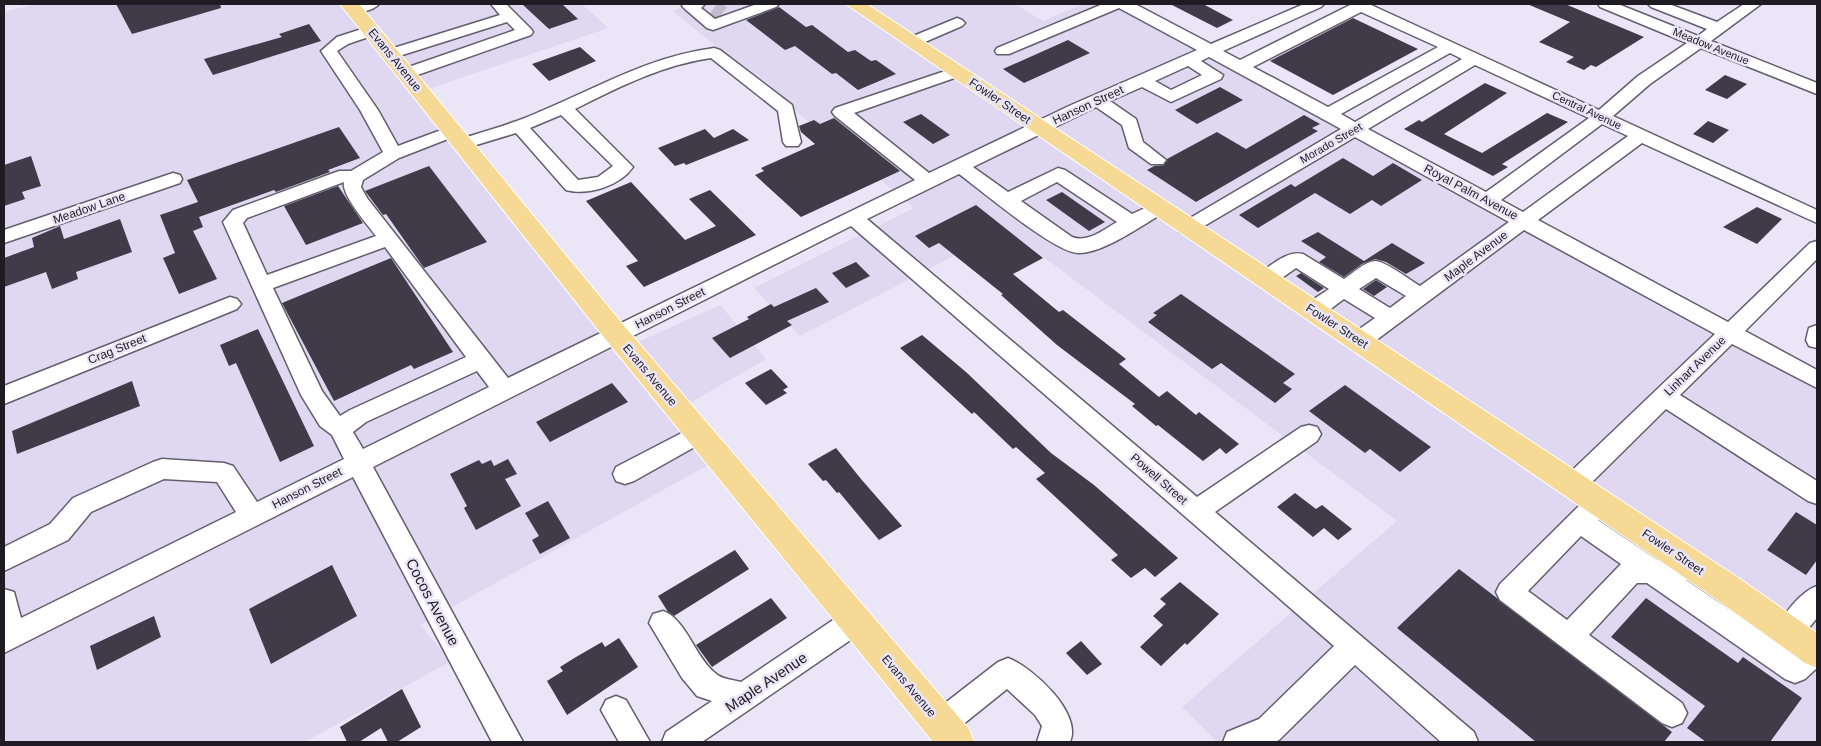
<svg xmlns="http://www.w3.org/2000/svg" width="1821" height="746" font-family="Helvetica,sans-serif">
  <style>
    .built { fill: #e0d8f1 }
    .building { fill: #3f3b49 }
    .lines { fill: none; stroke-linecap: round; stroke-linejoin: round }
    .minor-tunnel { stroke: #c1bdcc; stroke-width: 17; stroke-dasharray: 17 9; stroke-linecap: butt }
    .minor-casing { stroke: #625e6d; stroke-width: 3 }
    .major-casing { stroke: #fff; stroke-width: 2 }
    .minor { fill: #fff; fill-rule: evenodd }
    .major { fill: #f5d995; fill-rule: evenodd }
    .labels { text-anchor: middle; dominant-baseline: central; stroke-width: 5; stroke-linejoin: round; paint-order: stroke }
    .far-street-label { font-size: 11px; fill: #1e1c22; stroke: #eae5f7 }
    .street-label { font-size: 12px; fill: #1e1c22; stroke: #eae5f7 }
    .near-street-label { font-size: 15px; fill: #1e1c22; stroke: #eae5f7 }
  </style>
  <rect width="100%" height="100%" fill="#eae5f7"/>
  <path class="built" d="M36 4H340L603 333 4 629V12Z
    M357 4H582L608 28 428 89Z
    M691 4H846L1027 127 894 191 673 11Z
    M863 4H1015L1043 21 1082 4H1119L1200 48 1039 121Z
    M1212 55 1221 60 1217 63 1817 386V641L1766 603 1051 129Z
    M1039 135 1754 617 1817 663V742H1217L1182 707 1397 521 1006 229 800 336 754 288 914 208 906 201Z
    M720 305 766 359 688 404 636 343Z
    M613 345 710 464 420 625 451 661 305 742H4V651Z"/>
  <path class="building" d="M116 4H220L221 8 132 34Z
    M522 4H562L578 19 549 29Z
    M1170 4H1203L1233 20 1217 28Z
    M1527 4H1565L1644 37 1596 67 1591 65 1584 70 1566 62 1574 57 1539 42 1570 22Z
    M779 7 806 27 812 25 848 52 855 50 871 61 876 60 896 74 858 90 836 73 832 74 795 46 785 50 746 20Z
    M1353 18 1418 49 1333 95 1270 61Z
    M309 24 321 41 213 75 204 59 282 37 279 34Z
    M1068 40 1090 53 1024 83 1003 69Z
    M580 47 596 61 549 81 532 64Z
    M1725 75 1747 84 1727 99 1705 90Z
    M1485 83 1507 93 1444 134 1482 153 1547 113 1568 122 1502 164 1508 167 1493 176 1404 129 1419 120 1422 122Z
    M1220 87 1243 100 1197 124 1175 110Z
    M921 114 950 135 933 144 903 122Z
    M1304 115 1320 124 1312 128 1318 131 1196 202 1147 170 1154 166 1164 165 1167 159 1217 132 1246 149Z
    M834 118 900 171 801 217 755 175 764 171 761 168 815 144 801 132 799 126 814 120 820 124Z
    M1708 121 1729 130 1713 143 1693 134Z
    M339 127 360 158 328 170 330 172 276 192 274 190 199 217 203 227 193 231 217 279 179 294 163 258 175 253 160 215 198 202 187 180Z
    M705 129 714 138 733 129 749 140 686 165 684 163 675 166 658 148Z
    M31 156 41 186 22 192 25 199 4 206V165Z
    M1343 158 1373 176 1393 163 1422 180 1381 206 1372 200 1350 214 1315 193 1258 228 1239 215 1291 184 1295 187Z
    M429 166 487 242 424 268 386 214 383 215 365 191Z
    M631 182 685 240 716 226 689 199 710 190 756 235 644 287 626 266 638 261 586 201Z
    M338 186 363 223 306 245 284 206Z
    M1062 192 1105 222 1089 231 1046 200Z
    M976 205 1043 258 1013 274 1059 312 1063 310 1126 359 1119 364 1159 397 1167 391 1196 415 1199 412 1239 444 1226 454 1220 448 1203 461 1158 425 1156 426 1132 406 1135 404 1057 345 1001 295 1003 294 939 243 929 248 915 236Z
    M1757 207 1782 219 1757 244 1723 227Z
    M120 219 132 252 76 272 78 279 52 289 46 272 4 287V258L34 247 32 238 60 226 64 239Z
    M1318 232 1364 261 1392 243 1425 263 1406 274 1386 262 1375 259 1362 264 1344 277 1319 262 1326 257 1301 241Z
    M391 258 453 352 414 369 411 365 334 401 282 303Z
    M856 262 870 276 846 288 832 273Z
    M1301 273 1324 288 1318 292 1296 276Z
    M1376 280 1387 287 1374 296 1363 289Z
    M816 288 829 302 787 321 792 325 730 358 712 338 749 319 747 317 771 304 774 307Z
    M1181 294 1295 374 1283 383 1292 389 1275 403 1221 363 1212 369 1148 322 1157 315 1153 313Z
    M258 329 314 446 280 462 236 363 229 366 220 345Z
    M922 335 966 372 1051 453 1094 485 1178 558 1155 577 1145 568 1131 578 1111 560 1118 555 1036 479 1045 473 1016 447 1013 449 974 412 972 414 900 348Z
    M771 369 788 387 783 390 787 393 766 405 745 383Z
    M132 381 140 406 17 454 12 431Z
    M612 383 628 402 550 442 536 422Z
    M1345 385 1431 447 1400 472 1370 449 1365 453 1309 411Z
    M836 448 861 479 902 526 879 540 839 492 837 493 826 480 823 481 808 464Z
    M508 459 517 474 505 479 521 506 476 530 464 508 467 506 450 474 479 460 482 464 491 460 494 466Z
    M1295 493 1316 509 1322 505 1352 529 1338 540 1324 528 1313 537 1277 507Z
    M548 501 570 538 540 554 532 540 539 536 525 513Z
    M1796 512 1817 525V560L1806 575 1767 550Z
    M735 550 749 569 674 616 668 612 658 596Z
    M332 565 357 616 271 664 249 609Z
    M1459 569 1672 732 1664 742H1536L1397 628Z
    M1180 582 1219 614 1187 645 1185 643 1161 666 1140 647 1163 625 1153 616 1166 604 1160 599Z
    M771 598 787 618 712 667 696 645Z
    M1646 598 1738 663 1743 657 1802 698 1770 742H1706L1687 728 1705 706 1611 637Z
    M154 616 161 637 97 670 90 646Z
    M619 638 638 667 567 715 547 681 563 671 560 667 576 657 602 642 605 647Z
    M1081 641 1102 664 1087 675 1066 653Z
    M402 689 421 727 397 742H388L381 728 359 742H347L340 727Z"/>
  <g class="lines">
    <path class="minor-tunnel" d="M714 8 722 14"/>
    <defs>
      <path id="minor" d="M355 4H379C373 11 356 14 348 12L345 9 348 6Z
        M491 4H506L531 29 533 32 531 35 406 79 400 78 398 74 400 70 515 30 507 22 396 57 390 59 382 54 384 51 500 15Z
        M684 4H705L701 8 715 19 757 4H779L776 7 713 30 707 28 685 9 682 6Z
        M1103 4H1135L1211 44 1304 4H1324L1321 7 1223 51 1240 60 1350 5V4H1369L1599 110 1638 76 1687 43 1600 7 1598 4H1618L1698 36 1707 29 1651 7 1648 4H1669L1717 22 1744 4H1761L1711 41 1817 83V94L1701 48 1650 84 1613 116 1817 210V223L1642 143 1538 220 1728 322 1810 243 1817 241V259L1745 331 1817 370V388L1732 344 1680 395 1817 481V504L1808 501 1666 409 1582 492 1573 495 1564 492 1561 485 1564 478 1715 334 1524 230 1367 347 1359 349 1351 347 1348 341 1351 335 1375 318 1344 299C1332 307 1321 320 1305 315L1302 310 1305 305 1329 289 1296 268C1284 276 1272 288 1258 284L1255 279 1258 274C1271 266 1287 250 1303 254L1344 279C1352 274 1364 262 1375 261 1385 261 1410 280 1420 286L1509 222 1355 137 1194 232 1187 234 1180 232 1177 228 1180 224 1341 129 1209 57 1201 61 1223 75 1221 79 1171 102 1142 87 1110 101 1136 119 1143 142 1166 160 1163 164H1151L1129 148 1122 125 1096 107 973 167 1008 192 1058 168 1065 170 1132 214 1158 202 1165 204 1168 208 1165 212C1142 225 1104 253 1079 253 1056 254 981 190 959 174L867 219 1197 497 1301 427 1309 425 1317 427 1321 434 1317 441 1215 512 1474 732 1478 742H1441L1355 665 1279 740 1275 742H1223L1227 732 1259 719 1334 646 851 226 373 467 523 742H492L353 477 4 653V589L14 592 21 618 236 512 217 482 164 479 91 512 68 540 4 571V547L50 524 73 498 153 462 162 459 224 463 233 466 257 502 344 459 332 435 320 426 301 395 223 222 233 210 339 171H351L383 152 360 110 321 51 337 37 371 26 379 31 377 34 348 44 337 51 378 110 398 146 452 126 458 127 461 131 458 135 399 158 363 180 361 187 367 198 508 378 915 180 835 116 832 112 835 108 951 69H963L965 72 963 75 854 113 929 173 1069 106 1197 50 1119 8 1009 54H997L995 51 997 48ZM1361 12 1438 47 1328 107 1253 67ZM1450 53 1462 59 1355 122 1341 114ZM1475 65 1589 118 1486 192 1368 129ZM1188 66 1202 75 1171 90 1155 81ZM1602 124 1628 136 1523 212 1501 200ZM344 182C341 195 368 225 376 236L267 275 243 223 247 218ZM1057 182 1117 222C1103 230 1088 243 1072 237L1021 201ZM385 247 466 357 350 410 340 416 322 391 273 288ZM1376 278 1406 296 1390 308 1359 289ZM477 371 489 387 363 449 353 432 366 422Z
        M957 18 962 20 965 23 962 26 918 45 912 47 904 42 906 39Z
        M714 48 720 50 792 105 801 142 798 146H786L783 142 778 111 711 58C662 65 619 87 575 109L633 167C620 186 588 196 566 190L516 133 463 149 457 148 454 144 457 140C485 131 513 124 539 112 599 87 648 57 714 48ZM561 115 613 166 598 177 578 180 530 128Z
        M173 173 180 175 182 179 180 183 4 243V230Z
        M230 297 237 299 241 304 237 309 4 404V386Z
        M1817 325V348L1809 346 1806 340 1809 328Z
        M699 424 707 426 711 433 707 440 634 481 625 484 616 481 613 474 616 467Z
        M1599 492 1608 495 1612 502 1598 520 1657 560H1670C1679 552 1684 549 1696 553L1700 561 1696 569 1686 580 1793 653 1806 641 1817 638V668L1805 679 1795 683 1785 679 1647 583H1637L1589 635 1682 703 1687 713 1682 723 1672 727 1662 723 1500 600 1496 592 1500 584 1590 495ZM1581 536 1621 564 1567 620 1528 591Z
        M1817 586V618L1799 640 1789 644 1779 640 1775 631C1783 615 1800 592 1817 586Z
        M855 609 865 612 869 621 865 630 702 742H662L666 732 712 701 697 696 682 678 649 623 653 614 663 611C686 619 695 657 715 673 721 679 733 680 741 682L845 612Z
        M1008 658C1032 667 1083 713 1070 742H1037L1042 726 1035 715 1007 689 951 734 941 738 931 734 926 724 931 714 998 662Z
        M616 696 626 700 650 742H619L601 710 606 700Z"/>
      <path id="major" d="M340 4H359L625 327 969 729 974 742H933L607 341Z
        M846 4H867L1740 579 1817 633V668L1805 663 1716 599Z"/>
    </defs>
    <use href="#minor" class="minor-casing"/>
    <use href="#major" class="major-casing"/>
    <use href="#minor" class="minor"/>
    <use href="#major" class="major"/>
  </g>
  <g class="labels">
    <g class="far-street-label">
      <text transform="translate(1711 46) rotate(22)">Meadow Avenue</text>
      <text transform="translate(1587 110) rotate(25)">Central Avenue</text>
      <text transform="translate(1331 143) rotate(-30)">Morado Street</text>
    </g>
    <g class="street-label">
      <text transform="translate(395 60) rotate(51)">Evans Avenue</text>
      <text transform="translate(1000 101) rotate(34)">Fowler Street</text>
      <text transform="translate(1088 105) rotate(-25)">Hanson Street</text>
      <text transform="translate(1471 192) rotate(28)">Royal Palm Avenue</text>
      <text transform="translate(89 208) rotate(-19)">Meadow Lane</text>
      <text transform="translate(1476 256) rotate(-37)">Maple Avenue</text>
      <text transform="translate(670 308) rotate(-27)">Hanson Street</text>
      <text transform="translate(1337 326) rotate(33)">Fowler Street</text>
      <text transform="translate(117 349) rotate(-22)">Crag Street</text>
      <text transform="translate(1695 366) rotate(-44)">Linhart Avenue</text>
      <text transform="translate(650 375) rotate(50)">Evans Avenue</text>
      <text transform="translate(1159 479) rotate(41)">Powell Street</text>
      <text transform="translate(307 488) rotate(-27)">Hanson Street</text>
      <text transform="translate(1673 552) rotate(34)">Fowler Street</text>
      <text transform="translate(909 686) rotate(50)">Evans Avenue</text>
    </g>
    <g class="near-street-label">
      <text transform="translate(433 602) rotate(62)">Cocos Avenue</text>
      <text transform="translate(766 682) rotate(-34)">Maple Avenue</text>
    </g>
  </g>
  <rect width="1821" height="746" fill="none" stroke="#1e1c22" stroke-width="10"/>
</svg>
